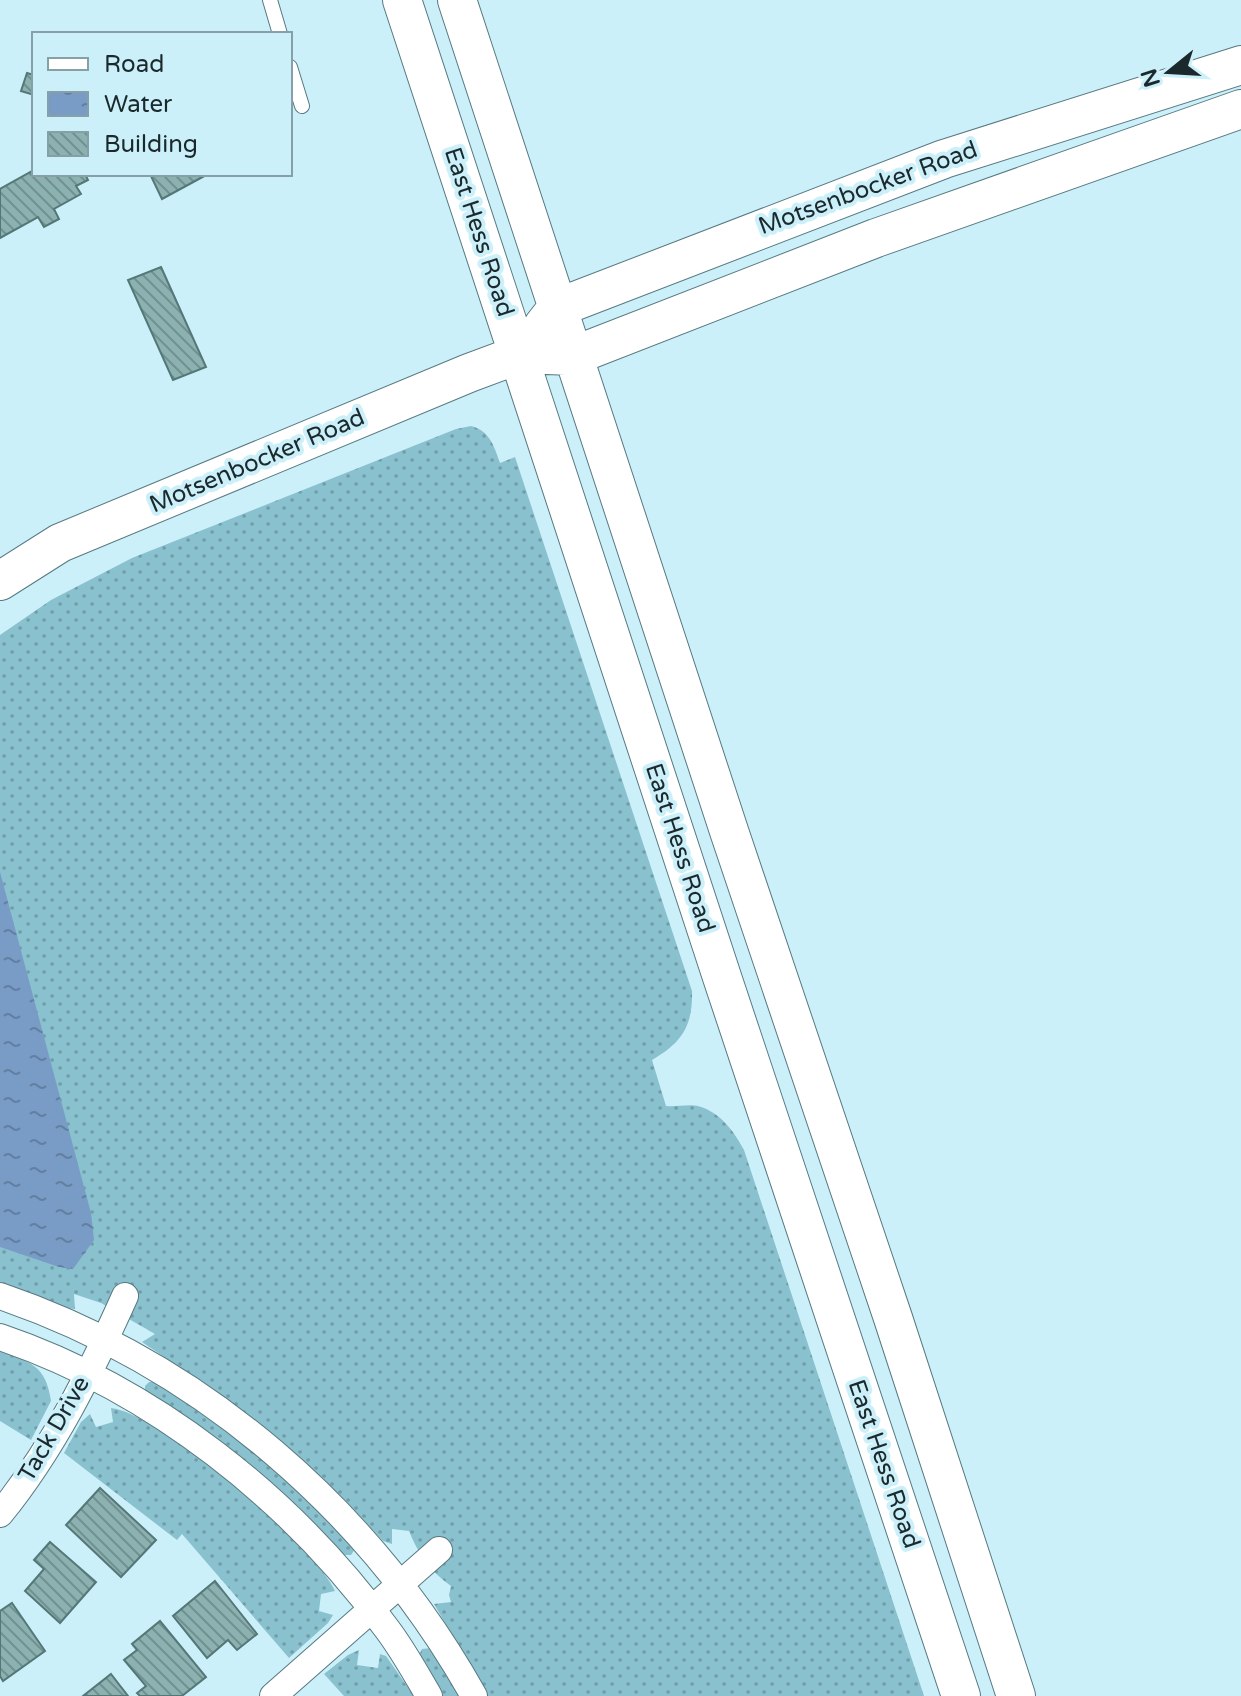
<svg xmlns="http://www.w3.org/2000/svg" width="1241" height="1696" font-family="'Varela Round',sans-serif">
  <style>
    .grass { fill: url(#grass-dots) }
    .water { fill: url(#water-ripples) }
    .building { fill: url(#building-back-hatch); stroke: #547777; stroke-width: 2 }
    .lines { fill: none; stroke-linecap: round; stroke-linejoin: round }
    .service-casing { stroke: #577981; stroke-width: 16 }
    .minor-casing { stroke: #577981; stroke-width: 28 }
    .secondary-casing { stroke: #577981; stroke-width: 40 }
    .service { stroke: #fff; stroke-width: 14 }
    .minor { stroke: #fff; stroke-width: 26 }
    .secondary { stroke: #fff; stroke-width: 38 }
    .labels { text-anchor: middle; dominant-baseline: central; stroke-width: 8; stroke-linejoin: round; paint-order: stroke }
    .street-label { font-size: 24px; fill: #1b292d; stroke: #cbf0f9 }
  </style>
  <defs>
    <pattern id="grass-dots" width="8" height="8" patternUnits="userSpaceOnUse" patternTransform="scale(2)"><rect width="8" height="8" fill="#8ac1ce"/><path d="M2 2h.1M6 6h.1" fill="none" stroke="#709da8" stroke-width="1.8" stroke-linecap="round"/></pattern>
    <pattern id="water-ripples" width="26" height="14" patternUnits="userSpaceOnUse" patternTransform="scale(2)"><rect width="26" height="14" fill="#789cc6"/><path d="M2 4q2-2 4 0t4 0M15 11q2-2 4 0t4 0" fill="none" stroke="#627fa1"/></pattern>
    <pattern id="building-back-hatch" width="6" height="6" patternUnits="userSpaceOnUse" patternTransform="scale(2)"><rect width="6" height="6" fill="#8cb1b1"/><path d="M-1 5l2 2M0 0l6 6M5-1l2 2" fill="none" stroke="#729090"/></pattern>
  </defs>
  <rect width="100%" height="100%" fill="#cbf0f9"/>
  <path class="grass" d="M471 426C490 431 494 446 500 463L515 457 692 991C693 1027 681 1043 652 1060L666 1106C676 1107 689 1104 698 1106 720 1112 734 1131 744 1150L924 1696H487L434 1604 451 1602 449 1595 451 1586C432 1573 417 1552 409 1531L392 1529V1544L383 1541 344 1499 270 1432 238 1407 142 1342 155 1334 101 1303 74 1294 75 1309 67 1308 0 1282V635L51 600 132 558 456 429Z
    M0 1351C30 1362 46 1365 51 1401L31 1440 0 1421Z
    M149 1382H159L273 1465 355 1549 351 1555H340L150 1395 145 1391V1386Z
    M111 1408C160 1413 315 1546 335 1591L321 1594 319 1611 333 1615 328 1623 289 1658 182 1534 177 1540 64 1453 81 1422 90 1414 96 1427 113 1422Z
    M431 1648 462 1696H443L421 1661 420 1653 422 1649Z
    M359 1650 357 1665 378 1668 380 1654 386 1656 414 1696H344L324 1674 348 1655Z"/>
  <path class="water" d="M0 872 91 1213 94 1240 73 1269 59 1267 0 1247Z"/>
  <path class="building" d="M27 73 34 75V95L21 91Z
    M34 170V174H85L88 180 76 186 81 194 54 209 59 219 44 227 38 217 0 238V189Z
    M150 174H208L162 199Z
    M161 267 206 367 173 380 128 280Z
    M100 1488 156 1540 121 1577 66 1525Z
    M50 1542 96 1582 60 1623 25 1591 44 1569 34 1560Z
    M215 1581 257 1634 237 1650 228 1640 207 1658 173 1616Z
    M12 1603 45 1651 3 1681 0 1676V1611Z
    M160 1621 206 1677 182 1696H140L137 1693 146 1686 124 1660 137 1650 132 1644Z
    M111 1674 128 1696H83Z"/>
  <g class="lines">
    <defs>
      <path id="service" d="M270 0 280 34
        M290 67 302 106"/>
      <path id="minor" d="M0 1296C202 1365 370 1511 474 1696
        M0 1337C153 1389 292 1499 387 1629 403 1650 416 1674 429 1696
        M0 1514C53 1449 91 1372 125 1296
        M273 1696 439 1550"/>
      <path id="secondary" d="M402 0 722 977 961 1696
        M457 0 729 831 893 1318 1016 1696
        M543 326 557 308 944 159 1241 65
        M0 581 60 543 469 373 520 354 573 356 876 238 1241 109"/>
    </defs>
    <use href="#service" class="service-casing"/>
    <use href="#minor" class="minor-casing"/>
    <use href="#secondary" class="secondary-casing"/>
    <use href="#service" class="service"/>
    <use href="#minor" class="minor"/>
    <use href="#secondary" class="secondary"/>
  </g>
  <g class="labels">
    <g class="street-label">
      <text transform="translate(868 188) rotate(-20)">Motsenbocker Road</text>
      <text transform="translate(479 232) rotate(72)">East Hess Road</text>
      <text transform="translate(257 461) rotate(-23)">Motsenbocker Road</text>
      <text transform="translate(680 848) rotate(72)">East Hess Road</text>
      <text transform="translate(54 1429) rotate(-60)">Tack Drive</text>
      <text transform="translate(884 1464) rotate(71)">East Hess Road</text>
    </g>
  </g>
  <rect x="32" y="32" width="260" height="144" fill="#cbf0f9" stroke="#85a0a7" stroke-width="2"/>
  <rect x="48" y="58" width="40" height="12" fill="#ffffff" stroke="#85a0a7" stroke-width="2"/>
  <text x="104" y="72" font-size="24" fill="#1b292d">Road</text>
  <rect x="48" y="92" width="40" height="24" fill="url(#water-ripples)" stroke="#85a0a7" stroke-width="2"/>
  <text x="104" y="112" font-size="24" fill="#1b292d">Water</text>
  <rect x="48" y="132" width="40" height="24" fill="url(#building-back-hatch)" stroke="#85a0a7" stroke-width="2"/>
  <text x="104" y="152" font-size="24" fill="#1b292d">Building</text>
  <g transform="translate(1169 72) rotate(252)" stroke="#cbf0f9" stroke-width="6" paint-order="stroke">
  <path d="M0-6L14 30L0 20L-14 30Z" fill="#1b292d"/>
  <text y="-12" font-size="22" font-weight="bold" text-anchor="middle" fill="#1b292d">N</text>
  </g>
</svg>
